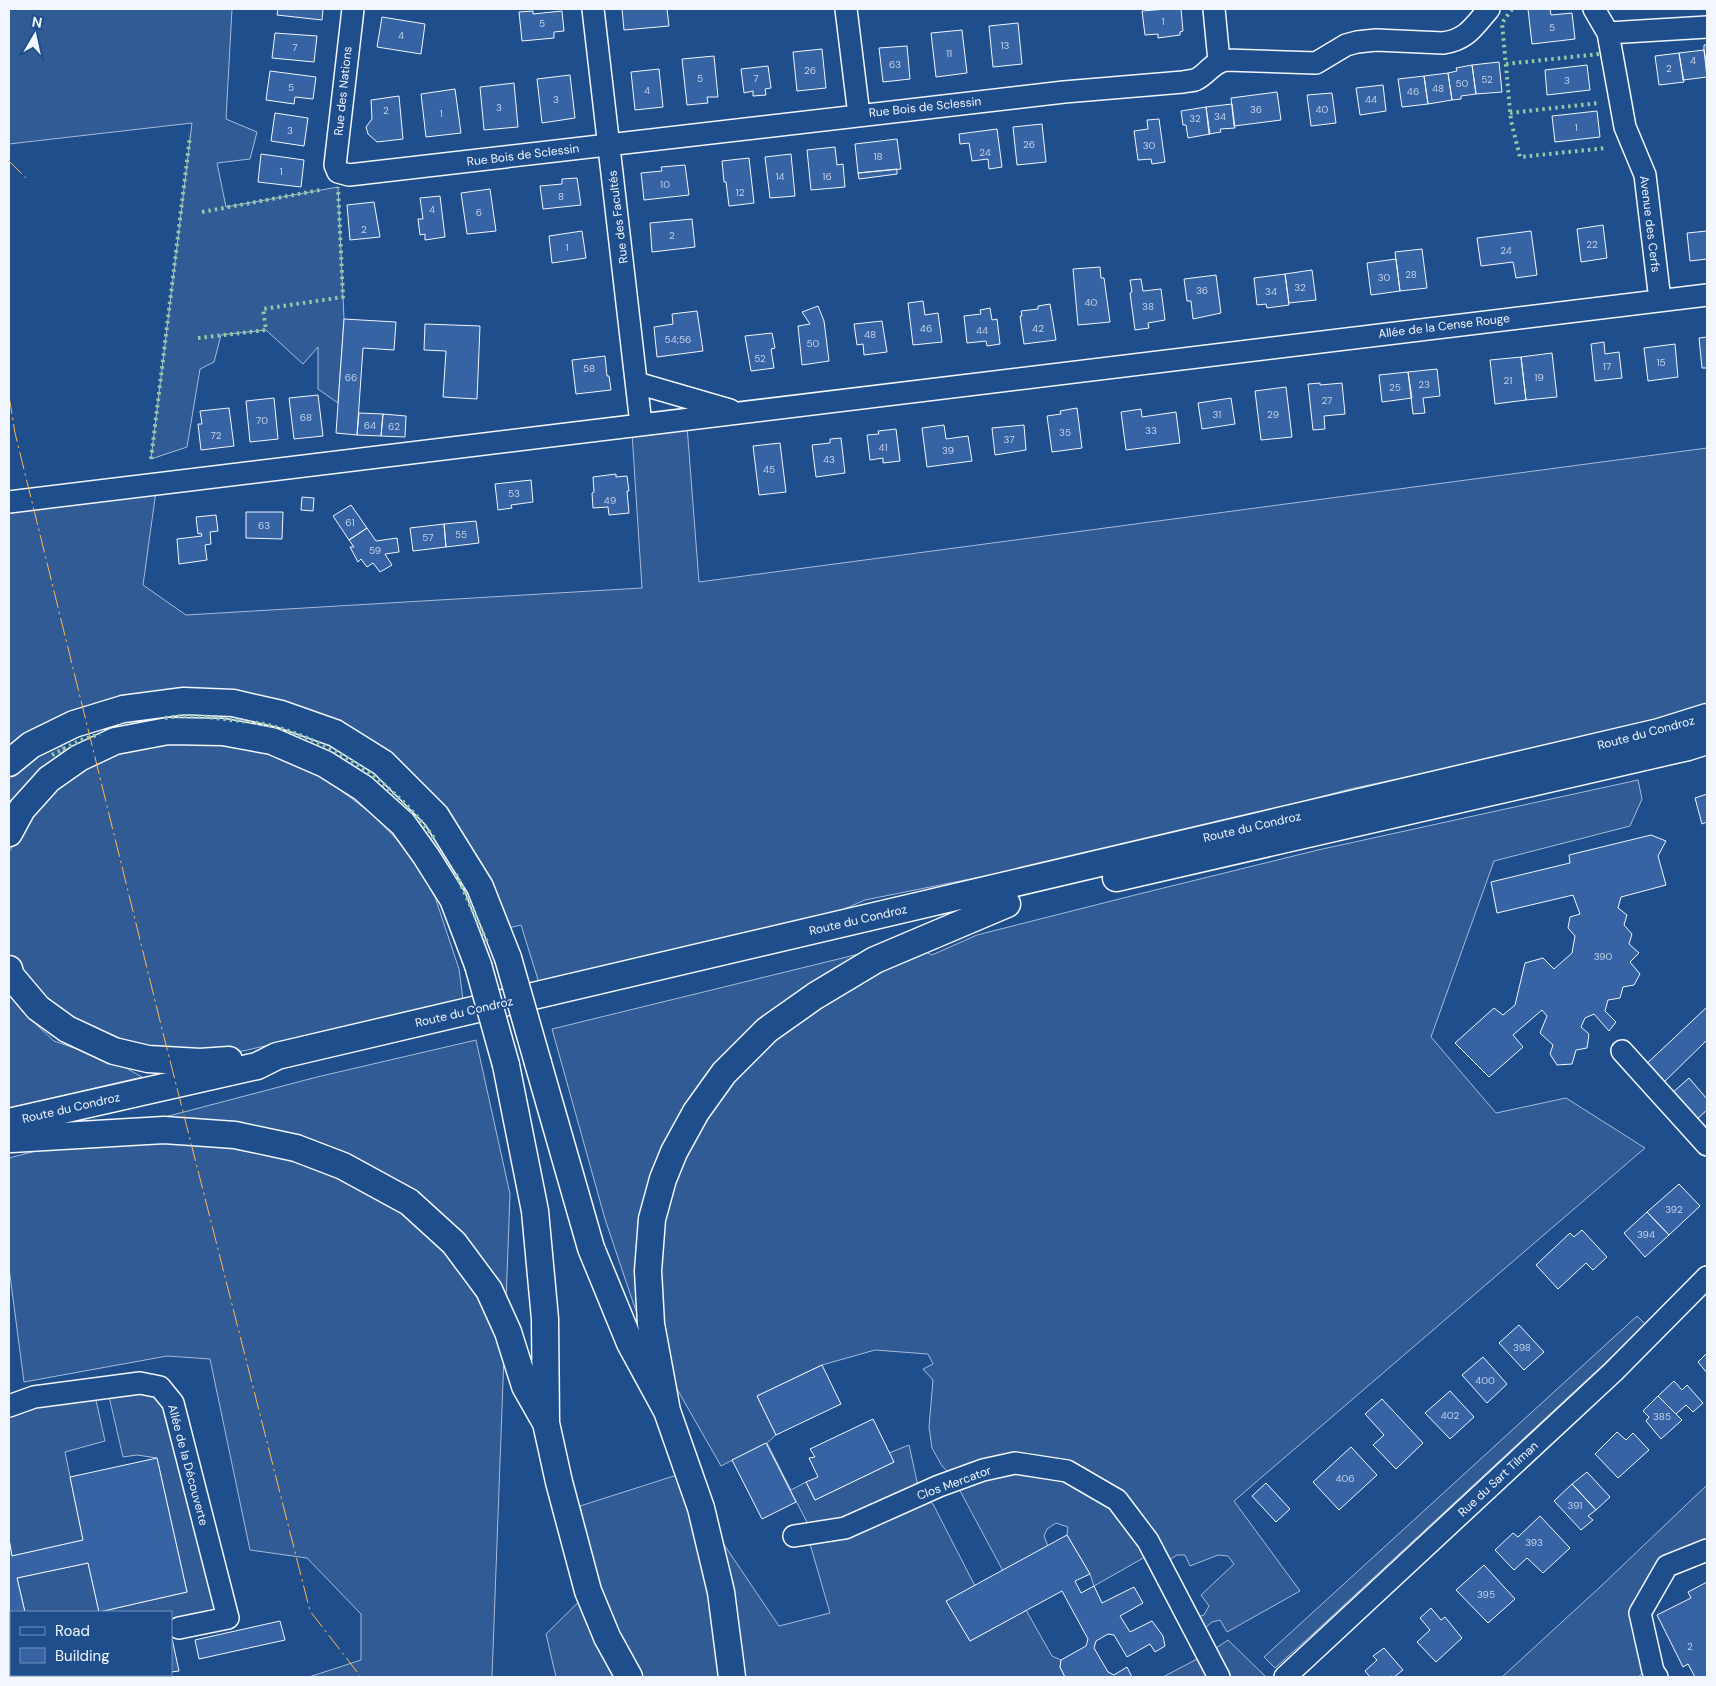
<svg xmlns="http://www.w3.org/2000/svg" width="1716" height="1686" font-family="'DM Sans',sans-serif">
  <style>
    .built { fill: #305b95; stroke: #a8bbd7 }
    .building { fill: #3563a3; stroke: #f2f6ff }
    .lines { fill: none; stroke-linecap: round; stroke-linejoin: round }
    .minor-casing { stroke: #f2f6ff; stroke-width: 24 }
    .major-casing { stroke: #f2f6ff; stroke-width: 29 }
    .minor { stroke: #1f4e8c; stroke-width: 21 }
    .major { stroke: #1f4e8c; stroke-width: 26 }
    .major-bridge-casing { stroke: #f2f6ff; stroke-width: 29; stroke-linecap: butt }
    .major-bridge { stroke: #1f4e8c; stroke-width: 26 }
    .hedge { stroke: #97c8a6; stroke-width: 4; stroke-dasharray: 2.5 4; stroke-linecap: butt }
    .power { stroke: #ffb74d; stroke-width: 1; stroke-dasharray: 18 4 2.5 4; stroke-linecap: butt }
    .labels { text-anchor: middle; dominant-baseline: central; stroke-width: 4; stroke-linejoin: round; paint-order: stroke }
    .number-label { font-size: 10px; fill: #c3d1e8 }
    .street-label { font-size: 12px; fill: #f2f6ff; stroke: #1f4e8c }
  </style>
  <rect width="100%" height="100%" fill="#1f4e8c"/>
  <path class="built" d="M9 9H232L226 119 257 132 250 159 217 163 226 207 338 187 344 319 338 403 318 389V347L303 364 266 330 221 335 214 362 200 369 187 447 151 459 192 123 9 144Z
    M687 426 699 582 1707 448V709L1613 733 1350 789 1180 834 1001 877 990 875 865 900 821 919 539 983 521 925 508 928 354 732 277 699 205 690 123 695 27 733 9 747V510L156 491 143 585 186 615 642 588 632 433Z
    M59 739 65 754 9 808V772Z
    M167 743 218 745 267 753 324 778 371 813 410 853 435 897 459 969 463 1000 243 1051 195 1056 134 1050 61 1019 13 965 9 955V852L37 806 73 776 114 755Z
    M1638 780 1642 799 1630 826 1494 861 1431 1037 1496 1113 1566 1098 1645 1148 1234 1501 1300 1591 1227 1632 1220 1620 1212 1622 1203 1630 1198 1617 1204 1615 1209 1606 1201 1595 1234 1564 1228 1556 1218 1555 1190 1566 1185 1555H1177L1168 1561 1072 1466 949 1473 942 1466 932 1448 929 1427 933 1380 923 1369 933 1364 928 1354 875 1350 822 1365 757 1396 776 1435 767 1443 791 1490 806 1482 815 1500 894 1462 889 1453 909 1445 918 1486 844 1520 810 1528 766 1443 721 1466 641 1326 605 1219 552 1029 908 942 932 955 977 935 1135 895 1318 850Z
    M9 994 24 1013 54 1041 119 1064 142 1077 9 1108Z
    M476 1040 510 1194 492 1677H309L361 1660V1614L307 1558 250 1550 210 1359 167 1356 24 1382 9 1268V1158L317 1077Z
    M1637 1316 1646 1325 1316 1631 1275 1668 1264 1657Z
    M144 1388 163 1397 218 1610 171 1621V1612H25L17 1578 88 1563 99 1612 187 1592 157 1458 137 1455 123 1457 108 1392Z
    M94 1391 105 1441 65 1452 83 1540 12 1556 9 1539V1416Z
    M1015 1472 1048 1474 1106 1499 1126 1523 1145 1557 1094 1586 1090 1574 1067 1535 1068 1527 1056 1523 1047 1529 1044 1536 1048 1546 1003 1571 959 1489 981 1478Z
    M677 1475 779 1626 830 1613 810 1544 925 1499 933 1504 975 1586 947 1601 970 1641 1026 1610 1052 1656 1061 1660 1060 1667 1065 1677H556L546 1634 598 1583 580 1506Z
    M1707 1485V1540L1631 1612 1646 1670 1638 1677H1502L1599 1588Z
    M1228 1640 1266 1677H1231L1213 1650Z
    M1197 1659 1207 1677H1163Z"/>
  <path class="building" d="M278 9H323L322 20 277 15Z
    M622 9H667L669 26 624 30Z
    M1167 9H1181L1183 31 1180 32V35L1158 38V34L1145 35 1142 11Z
    M1528 9H1550L1551 15 1572 13 1575 39 1532 44Z
    M533 11V14L562 11 564 31 554 32V38L522 41 519 12Z
    M382 17 425 24 421 54 377 47Z
    M1018 23 1022 64 993 67 989 26Z
    M962 30 967 73 936 77 931 33Z
    M275 33 317 36 314 62 272 58Z
    M1704 45H1707V66L1704 50Z
    M907 46 910 79 883 82 879 48Z
    M822 49 826 88 797 91 793 52Z
    M1704 50 1707 77 1683 80 1679 53Z
    M1679 53 1684 82 1659 85 1655 56Z
    M714 56 718 97H707L708 103 687 105 682 59Z
    M1499 62 1502 92 1476 94 1472 65Z
    M1472 65 1476 94 1461 96V99L1452 100 1448 73 1457 71 1456 68Z
    M1587 65 1590 90 1547 95 1545 70Z
    M768 66 771 88 765 89 766 95 753 96V91L744 93 741 69Z
    M659 69 663 107 635 110 631 72Z
    M270 71 316 77 313 99 295 97 294 104 266 100Z
    M1448 73 1452 100 1428 104 1424 76Z
    M570 75 575 118 542 123 537 79Z
    M1424 76 1428 104 1402 107 1398 79Z
    M514 83 518 127 484 130 480 87Z
    M1383 85 1386 111 1360 115 1356 88Z
    M455 89 461 133 426 137 421 94Z
    M1277 92 1281 120 1234 126 1231 98Z
    M1332 93 1336 123 1311 126 1307 95Z
    M399 96 403 139 377 142 368 134 366 127 372 119 371 100Z
    M1232 104 1235 128 1220 129 1221 132 1209 134 1206 107Z
    M1206 107 1210 134 1188 138 1186 125H1183L1181 111Z
    M1597 111 1600 137 1555 142 1552 116Z
    M275 113 308 118 304 146 271 141Z
    M1159 119 1165 162 1152 164 1151 159 1138 160 1134 131 1148 129 1147 120Z
    M1042 124 1046 162 1017 165 1013 127Z
    M997 129 1002 167 989 169 988 159 972 161 969 143 960 144 959 134Z
    M897 139 901 169 858 173 855 144Z
    M835 147 837 165 843 164 845 187 811 190 807 150Z
    M261 154 304 160 301 187 258 182Z
    M791 154 795 196 770 198 765 157Z
    M749 158 754 203 729 206 726 182H724L722 161Z
    M685 165 689 195 644 200 641 173 662 171 661 167Z
    M897 169V174L859 179 858 173Z
    M577 178 581 205 543 209 540 186 562 184V179Z
    M490 189 496 231 467 234 461 193Z
    M440 196 445 237 425 240V234L420 235 418 219H423L420 198Z
    M374 202 380 237 350 240 347 205Z
    M692 219 695 247 652 252 650 223Z
    M1603 225 1607 258 1581 262 1577 229Z
    M582 231 586 258 552 263 549 236Z
    M1531 231 1537 275 1516 278 1513 262 1481 266 1477 238Z
    M1707 231V259L1690 261 1687 233Z
    M1422 249 1427 288 1400 291 1395 252Z
    M1396 259 1400 291 1371 295 1367 263Z
    M1100 267 1101 278H1104L1110 322 1078 325 1073 269Z
    M1312 270 1316 300 1289 303 1285 274Z
    M1285 274 1289 305 1267 308 1266 304 1257 305 1254 278Z
    M1216 275 1221 313 1193 319 1191 301H1187L1184 279Z
    M1141 279 1143 291 1161 289 1165 320 1148 323 1149 328 1135 330 1130 293 1132 292 1130 280Z
    M923 301 925 315 938 313 942 342 913 345 908 303Z
    M1050 304 1056 340 1024 344 1020 316H1022L1021 311 1038 309V306Z
    M818 306 824 321 829 361 802 365 798 326 810 324 802 312Z
    M990 308 992 320 997 319 1000 344 987 346 986 341 967 343 964 316 981 314 980 310Z
    M697 311 703 351 657 357 654 327 673 324 672 314Z
    M344 319 396 322 394 350 363 348 357 435 336 433Z
    M882 321 887 352 864 355 863 344 857 345 854 324Z
    M425 324 480 326 477 399 443 397 446 351 424 350Z
    M772 333 775 348 771 349 774 368 751 371 745 336Z
    M1707 337V368H1702L1699 338Z
    M1604 342 1605 354 1619 352 1622 378 1595 381 1591 344Z
    M1675 344 1678 377 1648 381 1644 348Z
    M1552 353 1557 397 1526 400 1521 357Z
    M605 356 607 376H609L611 390 576 394 572 360Z
    M1521 357 1526 400 1495 404 1490 360Z
    M1437 369 1440 396 1423 398 1425 413 1413 414 1408 372Z
    M1408 372 1412 398 1382 402 1379 375Z
    M1320 383V385L1342 383 1345 414 1324 416 1325 429 1313 430 1308 384Z
    M1286 387 1292 437 1261 440 1255 391Z
    M318 395 323 436 294 439 289 398Z
    M274 398 278 439 250 442 246 401Z
    M1231 398 1235 424 1202 429 1198 403Z
    M229 408 234 446 201 450 198 424H202L200 411Z
    M1077 408 1082 448 1052 452 1047 416 1061 414 1060 411Z
    M1141 409 1142 417 1176 412 1180 443 1126 450 1121 412Z
    M359 413 383 414 381 436 357 435Z
    M383 414 406 416 405 437 381 436Z
    M944 425 946 439 968 436 972 461 927 467 922 428Z
    M1024 425 1026 450 995 455 992 428Z
    M896 429 900 461 883 463V458L870 460 867 435 879 434 878 431Z
    M841 438 845 473 816 477 812 445 830 443V439Z
    M780 443 786 492 759 495 753 446Z
    M616 474V477L627 476 629 491H627L629 513 609 515 608 507 593 508 592 493 594 492 593 477Z
    M531 480 533 502 511 505 512 508 498 510 495 484Z
    M302 497 314 498 313 511 301 510Z
    M351 505 367 528 349 540 333 516Z
    M246 512H283L282 539 246 538Z
    M216 515 218 531 210 532 211 544 205 545 207 560 179 564 177 539 202 536 201 533 198 534 196 517Z
    M476 521 479 543 446 547 444 524Z
    M444 524 446 547 413 551 410 528Z
    M367 528 376 541 397 538 399 552 385 554 392 565 380 572 373 563 367 567 361 559 358 562 350 547H354L349 540Z
    M1707 794V822L1702 824 1695 798Z
    M1651 835 1666 841 1658 856 1666 885 1621 897 1618 908 1627 915 1624 925 1632 934 1629 944 1639 953 1630 962 1640 974 1634 985 1623 987 1620 998 1608 1000 1605 1011 1616 1022 1609 1031 1594 1014 1585 1018 1581 1027 1589 1034 1587 1048 1576 1050 1572 1064 1557 1065 1550 1054 1553 1045 1540 1033 1547 1016 1542 1010 1513 1035 1523 1047 1489 1077 1455 1043 1494 1008 1503 1015 1515 1005 1525 963 1543 958 1554 969 1572 953 1575 936 1568 928 1570 917 1580 914 1573 895 1497 913 1491 882 1570 863 1569 855Z
    M1707 1007V1040L1658 1088 1641 1069Z
    M1689 1078 1707 1099V1110L1696 1120 1671 1094Z
    M1679 1184 1700 1206 1669 1235 1647 1212Z
    M1647 1212 1669 1235 1645 1257 1624 1233Z
    M1582 1230 1607 1257 1593 1270 1586 1263 1558 1289 1536 1265 1570 1233 1574 1237Z
    M1519 1325 1544 1352 1524 1370 1499 1343Z
    M1707 1353V1373L1698 1362Z
    M1483 1357 1507 1384 1487 1403 1462 1375Z
    M822 1365 841 1404 776 1435 757 1396Z
    M1674 1381 1682 1390 1687 1385 1703 1403 1693 1412 1686 1405 1676 1414 1658 1396Z
    M1450 1391 1474 1417 1450 1439 1425 1413Z
    M1658 1396 1682 1420 1661 1439 1646 1421 1649 1417 1643 1411Z
    M1382 1399 1423 1443 1396 1469 1373 1445 1384 1435 1365 1414Z
    M873 1419 894 1462 815 1500 806 1482 818 1477 809 1458 815 1457 810 1449Z
    M1617 1432 1626 1440 1633 1433 1649 1450 1618 1478 1595 1454Z
    M766 1443 796 1502 762 1519 732 1460Z
    M1351 1447 1377 1475 1339 1510 1313 1482Z
    M157 1458 187 1592 99 1612 88 1563 17 1578 25 1612H11V1648H9V1539L12 1556 83 1540 70 1477Z
    M1587 1472 1610 1497 1596 1510 1572 1484Z
    M1266 1483 1290 1509 1276 1522 1252 1496Z
    M1572 1484 1596 1510 1588 1516 1593 1520 1581 1530 1554 1501Z
    M1540 1516 1570 1548 1543 1573 1527 1558 1514 1570 1495 1550 1513 1533 1518 1537Z
    M1067 1535 1090 1574 1075 1581 1081 1593 1094 1586 1102 1603 1134 1587 1143 1603 1120 1616 1130 1632 1152 1621 1163 1636 1165 1646 1155 1652 1150 1644 1127 1657 1114 1635 1108 1634 1096 1641 1094 1648 1108 1672 1114 1675 1127 1667 1132 1677H1065L1060 1667 1061 1660 1086 1646 1088 1639 1062 1591 970 1641 946 1601Z
    M1484 1565 1515 1599 1488 1623 1456 1590Z
    M1707 1582V1677H1695L1688 1664 1683 1667 1657 1615 1691 1598 1688 1592Z
    M1431 1608 1441 1620 1445 1617 1462 1638 1436 1662 1417 1642 1430 1630 1420 1618Z
    M280 1621 285 1640 199 1659 195 1640Z
    M171 1634 179 1671 171 1672Z
    M1384 1648 1403 1670 1394 1677 1391 1676 1390 1677H1370L1365 1671 1377 1660 1373 1656Z
    M37 1675H128L129 1677H37Z"/>
  <g class="lines">
    <defs>
      <path id="minor" d="M353 9 335 165 338 172 349 175 1064 92 1183 82C1186 81 1191 81 1195 80 1207 75 1212 62 1226 60L1316 63 1346 45 1357 42 1376 40 1443 43C1467 40 1474 26 1489 9
        M593 9 641 424
        M846 9 859 115
        M1214 9 1219 61
        M1594 9 1608 33 1625 127 1645 175 1660 300
        M1608 33 1707 27
        M637 383 730 410
        M9 502 1707 295
        M1622 1051 1707 1145
        M9 1406 34 1397 140 1383 160 1387 173 1403 228 1618 179 1628
        M794 1536 845 1528 939 1486 983 1470 1015 1463 1067 1471 1117 1500 1148 1541 1219 1677
        M1285 1677 1613 1372 1707 1277
        M1657 1677 1653 1671 1640 1613 1667 1566 1707 1550"/>
      <path id="major" d="M9 763 31 745 74 724 123 709 184 701 233 703 281 714 335 733 383 763 436 816 480 887 508 958
        M9 833 22 809 49 779 79 758 115 741 168 731 223 732 272 741 325 764 363 788 403 824 426 856 453 899 478 965
        M1116 878 1688 747 1707 741
        M9 969 11 976 38 1008 67 1029 114 1051 148 1059 200 1062 229 1060
        M538 1063 591 1248 630 1343 667 1411 701 1508 721 1592 732 1677
        M506 1065 535 1211 545 1319 546 1423 559 1482 588 1591 607 1637 629 1677
        M9 1122 257 1066 277 1056 1659 732 1707 717
        M11 1139 164 1130 235 1135 296 1148 343 1166 409 1202 454 1243 489 1290 508 1332 525 1386 546 1423
        M667 1411 651 1324 648 1271 652 1219 663 1179 674 1152 696 1112 724 1073 767 1030 815 996 875 960 1007 904"/>
    </defs>
    <use href="#minor" class="minor-casing"/>
    <use href="#major" class="major-casing"/>
    <use href="#minor" class="minor"/>
    <use href="#major" class="major"/>
    <defs>
      <path id="major-bridge" d="M508 958 538 1063
        M478 965 506 1065"/>
    </defs>
    <use href="#major-bridge" class="major-bridge-casing"/>
    <use href="#major-bridge" class="major-bridge"/>
    <path class="hedge" d="M1512 9 1502 23 1511 121 1520 157 1606 148
      M1506 64 1599 54
      M1510 113 1598 103
      M202 212 320 190
      M198 338 266 330 263 309 343 297 338 187
      M151 459 190 136
      M165 718C186 714 210 717 230 720 241 721 253 722 264 724 330 739 395 783 434 838
      M52 755 81 740 100 734
      M456 874 487 942"/>
    <path class="power" d="M9 161 26 178
      M9 396 15 433 163 1033 310 1611 361 1677"/>
  </g>
  <g class="labels">
    <g class="number-label">
      <text x="1163" y="21">1</text>
      <text x="542" y="23">5</text>
      <text x="1552" y="27">5</text>
      <text x="401" y="35">4</text>
      <text x="1005" y="45">13</text>
      <text x="295" y="47">7</text>
      <text x="949" y="53">11</text>
      <text x="1693" y="60">4</text>
      <text x="895" y="64">63</text>
      <text x="1669" y="68">2</text>
      <text x="810" y="70">26</text>
      <text x="700" y="78">5</text>
      <text x="756" y="78">7</text>
      <text x="1487" y="79">52</text>
      <text x="1567" y="80">3</text>
      <text x="1462" y="83">50</text>
      <text x="291" y="87">5</text>
      <text x="1438" y="88">48</text>
      <text x="647" y="90">4</text>
      <text x="1413" y="91">46</text>
      <text x="556" y="99">3</text>
      <text x="1371" y="99">44</text>
      <text x="499" y="107">3</text>
      <text x="1256" y="109">36</text>
      <text x="1322" y="109">40</text>
      <text x="386" y="110">2</text>
      <text x="441" y="113">1</text>
      <text x="1220" y="116">34</text>
      <text x="1195" y="118">32</text>
      <text x="1576" y="127">1</text>
      <text x="290" y="130">3</text>
      <text x="1029" y="144">26</text>
      <text x="1149" y="145">30</text>
      <text x="985" y="152">24</text>
      <text x="878" y="156">18</text>
      <text x="281" y="171">1</text>
      <text x="780" y="176">14</text>
      <text x="827" y="176">16</text>
      <text x="665" y="184">10</text>
      <text x="740" y="192">12</text>
      <text x="561" y="196">8</text>
      <text x="432" y="209">4</text>
      <text x="479" y="212">6</text>
      <text x="364" y="229">2</text>
      <text x="672" y="235">2</text>
      <text x="1592" y="244">22</text>
      <text x="567" y="247">1</text>
      <text x="1506" y="250">24</text>
      <text x="1411" y="274">28</text>
      <text x="1384" y="277">30</text>
      <text x="1300" y="287">32</text>
      <text x="1202" y="290">36</text>
      <text x="1271" y="291">34</text>
      <text x="1091" y="302">40</text>
      <text x="1148" y="306">38</text>
      <text x="926" y="328">46</text>
      <text x="1038" y="328">42</text>
      <text x="982" y="330">44</text>
      <text x="870" y="334">48</text>
      <text x="678" y="339">54;56</text>
      <text x="813" y="343">50</text>
      <text x="760" y="358">52</text>
      <text x="1661" y="362">15</text>
      <text x="1607" y="366">17</text>
      <text x="589" y="368">58</text>
      <text x="351" y="377">66</text>
      <text x="1539" y="377">19</text>
      <text x="1508" y="380">21</text>
      <text x="1424" y="384">23</text>
      <text x="1395" y="387">25</text>
      <text x="1327" y="400">27</text>
      <text x="1217" y="414">31</text>
      <text x="1273" y="414">29</text>
      <text x="306" y="417">68</text>
      <text x="262" y="420">70</text>
      <text x="370" y="425">64</text>
      <text x="394" y="426">62</text>
      <text x="1151" y="430">33</text>
      <text x="1065" y="432">35</text>
      <text x="216" y="435">72</text>
      <text x="1009" y="439">37</text>
      <text x="883" y="447">41</text>
      <text x="948" y="450">39</text>
      <text x="829" y="459">43</text>
      <text x="769" y="469">45</text>
      <text x="514" y="493">53</text>
      <text x="610" y="500">49</text>
      <text x="350" y="522">61</text>
      <text x="264" y="525">63</text>
      <text x="461" y="534">55</text>
      <text x="428" y="537">57</text>
      <text x="375" y="550">59</text>
      <text x="1603" y="956">390</text>
      <text x="1674" y="1209">392</text>
      <text x="1646" y="1234">394</text>
      <text x="1522" y="1347">398</text>
      <text x="1485" y="1380">400</text>
      <text x="1450" y="1415">402</text>
      <text x="1662" y="1416">385</text>
      <text x="1345" y="1478">406</text>
      <text x="1575" y="1505">391</text>
      <text x="1534" y="1542">393</text>
      <text x="1486" y="1594">395</text>
      <text x="1690" y="1646">2</text>
    </g>
    <g class="street-label">
      <text transform="translate(343 91) rotate(-84)">Rue des Nations</text>
      <text transform="translate(925 107) rotate(-6)">Rue Bois de Sclessin</text>
      <text transform="translate(523 155) rotate(-7)">Rue Bois de Sclessin</text>
      <text transform="translate(618 217) rotate(-97)">Rue des Facultés</text>
      <text transform="translate(1650 224) rotate(83)">Avenue des Cerfs</text>
      <text transform="translate(1444 326) rotate(-7)">Allée de la Cense Rouge</text>
      <text transform="translate(1646 733) rotate(-15)">Route du Condroz</text>
      <text transform="translate(1252 827) rotate(-13)">Route du Condroz</text>
      <text transform="translate(858 920) rotate(-13)">Route du Condroz</text>
      <text transform="translate(464 1012) rotate(-13)">Route du Condroz</text>
      <text transform="translate(71 1108) rotate(-13)">Route du Condroz</text>
      <text transform="translate(188 1465) rotate(75)">Allée de la Découverte</text>
      <text transform="translate(1498 1479) rotate(-43)">Rue du Sart Tilman</text>
      <text transform="translate(954 1483) rotate(-20)">Clos Mercator</text>
    </g>
  </g>
  <rect width="1716" height="1686" fill="none" stroke="#f2f6ff" stroke-width="20"/>
  <rect x="10" y="1611" width="162" height="65" fill="#1f4e8c" stroke="#7391ba"/>
  <rect x="20" y="1627" width="25" height="8" fill="#1f4e8c" stroke="#7391ba"/>
  <text x="55" y="1636" font-size="15" fill="#f2f6ff">Road</text>
  <rect x="20" y="1648" width="25" height="15" fill="#3563a3" stroke="#7391ba"/>
  <text x="55" y="1661" font-size="15" fill="#f2f6ff">Building</text>
  <g transform="translate(35 35) rotate(9)" stroke="#1f4e8c" stroke-width="4" paint-order="stroke">
  <path d="M0-4L9 19L0 12L-9 19Z" fill="#f2f6ff"/>
  <text y="-8" font-size="14" font-weight="bold" text-anchor="middle" fill="#f2f6ff">N</text>
  </g>
</svg>
